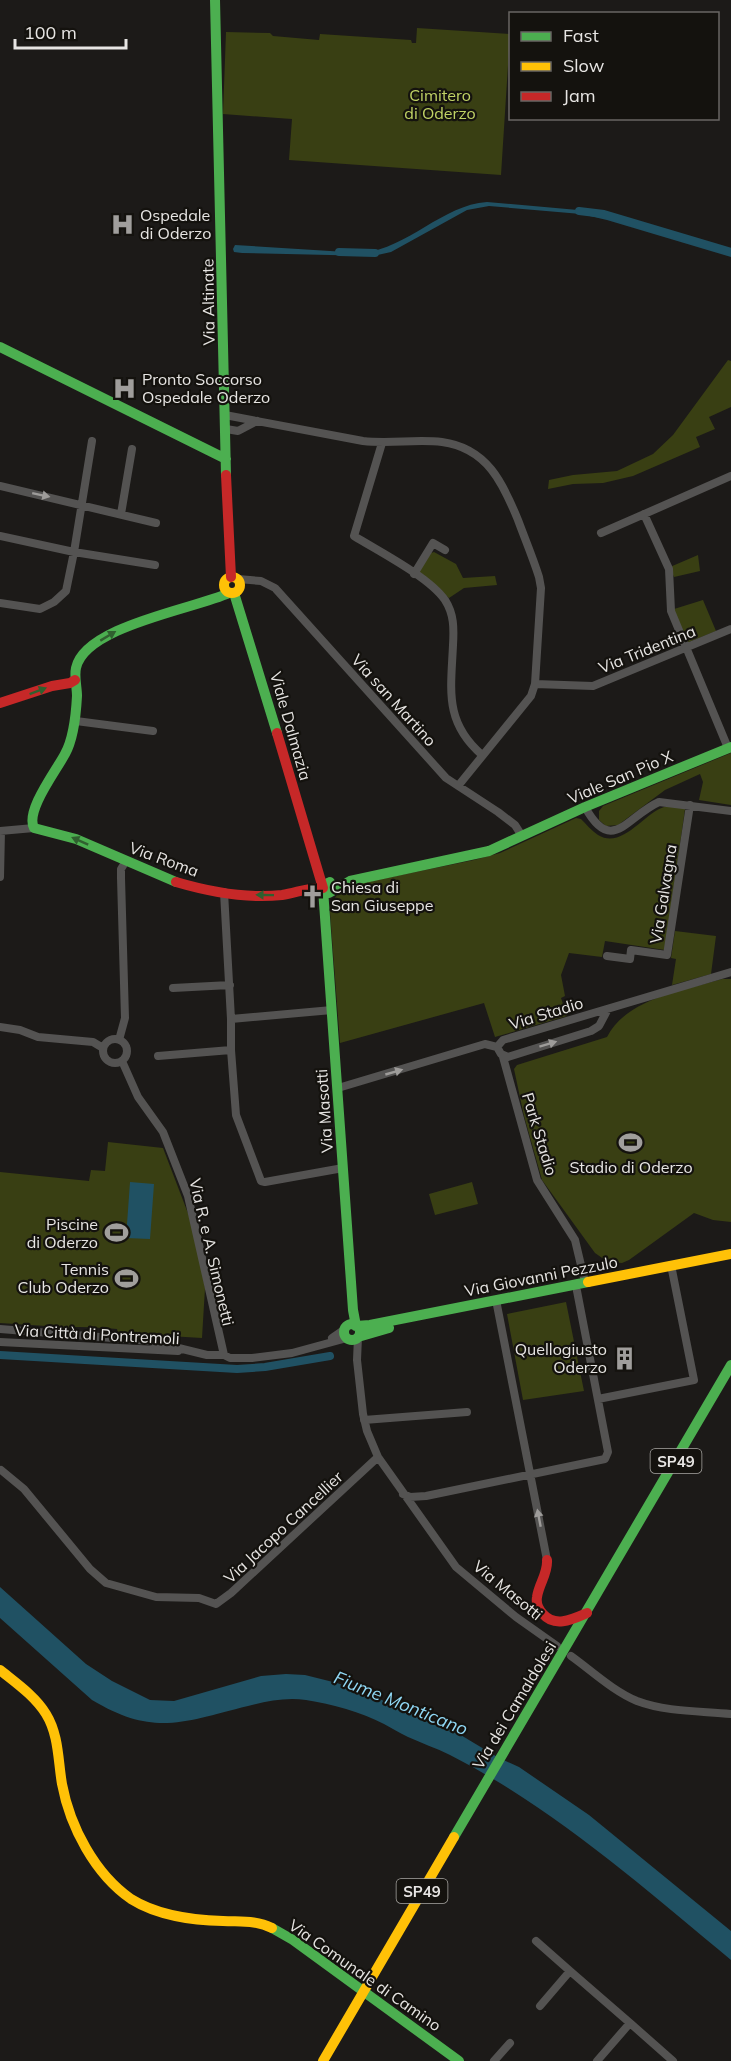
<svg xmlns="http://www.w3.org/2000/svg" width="731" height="2061" font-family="Mulish,sans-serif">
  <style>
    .green { fill: #393f13 }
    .water { fill: #205163 }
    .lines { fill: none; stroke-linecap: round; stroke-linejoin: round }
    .canal { stroke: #205163; stroke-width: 8 }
    .street { stroke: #545352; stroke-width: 8 }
    .fast { stroke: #4caf50; stroke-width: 10 }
    .slow { stroke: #ffc107; stroke-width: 10 }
    .jam { stroke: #c62828; stroke-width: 10 }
    .oneway { fill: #9e9c9a }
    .oneway2 { fill: #30602f }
    .labels { text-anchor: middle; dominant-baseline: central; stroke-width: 4.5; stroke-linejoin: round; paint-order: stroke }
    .shield { fill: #14120e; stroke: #a8a6a3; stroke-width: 1.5 }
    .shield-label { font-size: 15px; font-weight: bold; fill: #e7e5e3 }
    .park-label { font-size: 16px; fill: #c1d365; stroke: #14120e }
    .poi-label { font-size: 16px; fill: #e7e5e3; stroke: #14120e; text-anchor: start }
    .street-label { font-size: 16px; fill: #e7e5e3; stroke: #14120e }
    .water-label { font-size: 18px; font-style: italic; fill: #90d8f5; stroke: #14120e }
  </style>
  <rect width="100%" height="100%" fill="#1c1a18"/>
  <path class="green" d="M417 28 510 34 501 175 289 160 292 119 223 114 226 32 270 33 273 36 319 40 320 34 411 40 412 43H416Z
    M728 360 731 361V407L709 417 715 429 696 437 700 447 633 476 603 483 573 484 548 489 549 480 573 475 617 471 653 454 673 435Z
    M434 552 456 564 463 578 495 576 497 585 464 588 449 598 418 573 431 553Z
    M698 555 700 571 674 577 670 567Z
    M703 600 716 631 689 642H686L674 609Z
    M731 753V805L699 800 703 782 700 774 665 790 618 825 606 826 599 820V811L603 806Z
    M664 807H683L685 809 665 950 605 941 602 957 569 953 561 975 565 996 561 998 567 1016 495 1037 484 1003 340 1043 330 912C332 897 339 891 352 885L474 860 500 853 576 818 581 819C586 824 592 831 598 835 622 850 644 813 664 807Z
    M675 931 716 936 711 974 672 985 676 959 671 958Z
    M722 979H731V1222L713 1220 694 1213 629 1260 622 1263 608 1262 595 1253 542 1180 524 1116 514 1069 517 1065 607 1037C627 998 683 991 722 979Z
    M108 1142 163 1148 194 1229 205 1288 202 1338 118 1333 117 1329C105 1328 92 1327 79 1327 68 1326 57 1332 46 1326L0 1323V1172L89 1181 91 1170 105 1171Z
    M472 1182 478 1204 435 1215 429 1194Z
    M566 1302 584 1391 523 1400 507 1314Z"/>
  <path class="water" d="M487 202 578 210 618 219 731 253V257L607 220 581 214 489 206 467 210 391 252 373 256 242 253 234 252 233 249 235 245 362 253C409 248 442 205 487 202Z
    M130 1182 154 1184 150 1239 126 1238Z
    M0 1587 86 1664 112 1681 150 1700 174 1701 261 1676 286 1674 305 1675 337 1683 363 1692 454 1731 499 1758 519 1767 589 1815 731 1931V1960C643 1887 552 1807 450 1755 436 1748 421 1743 408 1737 399 1733 392 1728 384 1724 361 1712 332 1704 306 1700 287 1697 267 1701 248 1706 183 1722 154 1737 92 1700L0 1618Z"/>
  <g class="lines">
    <path class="canal" d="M579 211 604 214 731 252
      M339 252 375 253
      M0 1355 237 1369 265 1367 330 1356"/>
    <path class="street" d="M225 415 363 441C390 444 416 439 442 442 487 448 503 483 518 520 525 539 533 558 539 577L541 588 535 684 531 696 458 786
      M226 429 238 431 257 421
      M382 443 354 536C380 552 429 577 445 600 454 614 454 628 453 645 451 690 444 722 482 755
      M0 486 156 523
      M121 514 132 449
      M644 514 669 569 671 611 728 748
      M601 533 731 476
      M0 536 74 552 155 565
      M414 574 433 543 445 550
      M238 579 261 581 275 588 446 778 498 812 515 825 522 836
      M0 603 40 609 54 602 66 591 74 552 92 441
      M535 684 593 686 731 629
      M76 721 153 731
      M585 807C612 856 627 816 659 802L731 811
      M0 831 34 828
      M0 877 1 831
      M224 892 231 1019
      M607 956 630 959 631 950 667 955 690 805
      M173 988 230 985
      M0 1027 20 1030 38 1037 93 1042 103 1048
      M103 1051a12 12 0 1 1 24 0a12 12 0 1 1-24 0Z
      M119 1040 125 1018 121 878V869L126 861
      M497 1047 503 1040 731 972
      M497 1047 501 1054 508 1057 591 1031 599 1026 608 1009
      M231 1050 236 1115 261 1181 265 1182 343 1168
      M158 1056 231 1050V1019L332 1010
      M503 1057 537 1180 575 1240 585 1282
      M122 1061 138 1097 163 1132 188 1196 224 1355
      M338 1088 485 1044 497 1047
      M496 1300 547 1560
      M0 1329 150 1341 207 1355H224L230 1358H252L292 1353 347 1338
      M358 1337 357 1360 363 1414 367 1431 378 1457 456 1567 516 1617 557 1646
      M332 1338 345 1329
      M0 1342 178 1351
      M598 1399 694 1380 671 1265
      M364 1420 467 1412
      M1 1470 24 1489 90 1569 106 1583 156 1597 199 1598 216 1604 231 1593 378 1457
      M403 1494 410 1497 426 1496 605 1459 608 1452 577 1291
      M571 1656C592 1671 613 1691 637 1701 666 1712 701 1711 731 1714
      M536 1941 570 1971
      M540 2006 570 1971 630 2023
      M494 2061 510 2043
      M597 2061 630 2023 673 2061"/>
    <path class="fast" d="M215 0 226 475
      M0 347 226 459
      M234 593 277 733
      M176 882 76 839 34 828C25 811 56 771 65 754 74 738 76 715 77 696 77 687 74 677 76 668 85 626 194 609 229 593
      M323 889 353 1310 356 1326 370 1325 588 1282
      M333 890 330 882 323 885 324 891 329 893 350 881 489 851 585 807 731 747
      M344 1332a8 8 0 1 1 16 0a8 8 0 1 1-16 0Z
      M358 1337 389 1328
      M454 1837 731 1365
      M272 1928 293 1940 459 2061"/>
    <path class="slow" d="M224 585a8 8 0 1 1 16 0a8 8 0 1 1-16 0Z
      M588 1282 731 1254
      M0 1670C16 1683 35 1696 46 1714 59 1735 58 1761 62 1784 70 1827 95 1874 131 1899 158 1916 192 1920 223 1921 241 1922 256 1920 272 1928
      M323 2061 454 1837"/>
    <path class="jam" d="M226 475 231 577
      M0 703 52 686 70 683 75 680
      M176 882C210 892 246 899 282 895 296 893 309 887 323 888L277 733
      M547 1560C548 1574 539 1583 537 1597 536 1603 538 1609 543 1614 555 1628 573 1619 587 1613"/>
  </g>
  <defs><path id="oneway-solid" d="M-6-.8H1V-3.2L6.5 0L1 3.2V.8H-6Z" transform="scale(1.5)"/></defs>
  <g class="oneway">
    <use href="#oneway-solid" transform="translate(41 495) rotate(12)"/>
    <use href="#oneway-solid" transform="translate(548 1044) rotate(-17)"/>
    <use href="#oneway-solid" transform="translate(394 1072) rotate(-16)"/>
    <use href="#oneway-solid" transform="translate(539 1518) rotate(-101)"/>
  </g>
  <g class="oneway2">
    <use href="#oneway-solid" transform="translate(108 636) rotate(-31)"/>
    <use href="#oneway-solid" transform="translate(38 691) rotate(-21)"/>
    <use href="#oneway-solid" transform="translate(80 841) rotate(-156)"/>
    <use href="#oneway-solid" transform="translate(265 895) rotate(-179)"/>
  </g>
  <defs>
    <symbol id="hospital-bare" viewBox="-9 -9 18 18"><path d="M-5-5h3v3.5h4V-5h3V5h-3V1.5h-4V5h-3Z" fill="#a09e9c" stroke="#14120e" stroke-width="2.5" paint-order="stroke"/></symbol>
    <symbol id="church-bare" viewBox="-9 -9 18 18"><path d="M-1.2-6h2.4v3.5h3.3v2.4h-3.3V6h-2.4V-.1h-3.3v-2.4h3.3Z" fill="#a09e9c" stroke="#14120e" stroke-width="2.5" paint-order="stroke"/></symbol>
    <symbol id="stadium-bare" viewBox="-9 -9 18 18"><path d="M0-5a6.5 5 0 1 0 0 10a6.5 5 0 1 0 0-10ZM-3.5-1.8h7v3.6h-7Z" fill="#a09e9c" stroke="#14120e" stroke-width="2.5" paint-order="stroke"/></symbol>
    <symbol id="building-bare" viewBox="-9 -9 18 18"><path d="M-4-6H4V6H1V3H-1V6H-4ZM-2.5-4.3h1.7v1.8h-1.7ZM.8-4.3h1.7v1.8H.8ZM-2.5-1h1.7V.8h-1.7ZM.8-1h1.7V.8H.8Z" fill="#a09e9c" stroke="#14120e" stroke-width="2.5" paint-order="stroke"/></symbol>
  </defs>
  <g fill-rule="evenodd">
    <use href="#hospital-bare" x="106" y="208" width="33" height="33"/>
    <use href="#hospital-bare" x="108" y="372" width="33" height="33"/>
    <use href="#church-bare" x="296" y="880" width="33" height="33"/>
    <use href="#stadium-bare" x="614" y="1126" width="33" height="33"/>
    <use href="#stadium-bare" x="100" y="1216" width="33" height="33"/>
    <use href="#stadium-bare" x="110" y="1262" width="33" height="33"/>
    <use href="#building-bare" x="608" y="1342" width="33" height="33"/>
  </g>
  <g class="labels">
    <g class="shield">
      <rect x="650.5" y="1449" width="51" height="24" rx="4.5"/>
      <rect x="396.5" y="1879" width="51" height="24" rx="4.5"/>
    </g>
    <g class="shield-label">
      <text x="676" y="1461">SP49</text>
      <text x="422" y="1891">SP49</text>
    </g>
    <g class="park-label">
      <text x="440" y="95">Cimitero<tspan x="440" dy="18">di Oderzo</tspan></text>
    </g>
    <g class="poi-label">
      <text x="140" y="215">Ospedale<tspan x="140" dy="18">di Oderzo</tspan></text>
      <text x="142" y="379">Pronto Soccorso<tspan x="142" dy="18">Ospedale Oderzo</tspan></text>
      <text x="331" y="887">Chiesa di<tspan x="331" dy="18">San Giuseppe</tspan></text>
      <text x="631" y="1167" text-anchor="middle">Stadio di Oderzo</text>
      <text x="98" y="1224" text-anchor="end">Piscine<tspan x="98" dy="18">di Oderzo</tspan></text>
      <text x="109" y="1269" text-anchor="end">Tennis<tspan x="109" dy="18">Club Oderzo</tspan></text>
      <text x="607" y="1349" text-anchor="end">Quellogiusto<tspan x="607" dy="18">Oderzo</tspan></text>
    </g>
    <g class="street-label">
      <text transform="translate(208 302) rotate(-91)">Via Altinate</text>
      <text transform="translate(647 649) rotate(-22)">Via Tridentina</text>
      <text transform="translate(394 700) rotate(48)">Via san Martino</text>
      <text transform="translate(291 726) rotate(74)">Viale Dalmazia</text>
      <text transform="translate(620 777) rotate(-23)">Viale San Pio X</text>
      <text transform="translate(164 859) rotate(20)">Via Roma</text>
      <text transform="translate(663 894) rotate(-81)">Via Galvagna</text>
      <text transform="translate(546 1013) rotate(-17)">Via Stadio</text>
      <text transform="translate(324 1111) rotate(-94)">Via Masotti</text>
      <text transform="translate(540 1134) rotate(73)">Park Stadio</text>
      <text transform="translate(212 1252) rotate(77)">Via R. e A. Simonetti</text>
      <text transform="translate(541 1276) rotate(-11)">Via Giovanni Pezzulo</text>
      <text transform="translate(97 1334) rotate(3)">Via Città di Pontremoli</text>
      <text transform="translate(283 1527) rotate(-43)">Via Jacopo Cancellier</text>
      <text transform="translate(508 1590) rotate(39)">Via Masotti</text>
      <text transform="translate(514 1705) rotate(-59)">Via dei Camaldolesi</text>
      <text transform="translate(365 1975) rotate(35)">Via Comunale di Camino</text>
    </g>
    <g class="water-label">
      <text transform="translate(401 1703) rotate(22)">Fiume Monticano</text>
    </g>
  </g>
  <rect x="509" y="12" width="210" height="108" fill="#14120e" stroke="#686663" stroke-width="1.5"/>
  <rect x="521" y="32" width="30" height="9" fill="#4caf50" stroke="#686663" stroke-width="1.5"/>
  <text x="563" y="42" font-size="18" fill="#e7e5e3">Fast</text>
  <rect x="521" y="62" width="30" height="9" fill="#ffc107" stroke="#686663" stroke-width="1.5"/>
  <text x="563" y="72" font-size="18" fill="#e7e5e3">Slow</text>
  <rect x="521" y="92" width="30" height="9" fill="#c62828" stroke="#686663" stroke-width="1.5"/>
  <text x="563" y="102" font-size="18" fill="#e7e5e3">Jam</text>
  <path d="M15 39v9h111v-9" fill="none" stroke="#e7e5e3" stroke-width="3"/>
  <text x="24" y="39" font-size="18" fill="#e7e5e3" stroke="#14120e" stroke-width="4.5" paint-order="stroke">100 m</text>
</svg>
